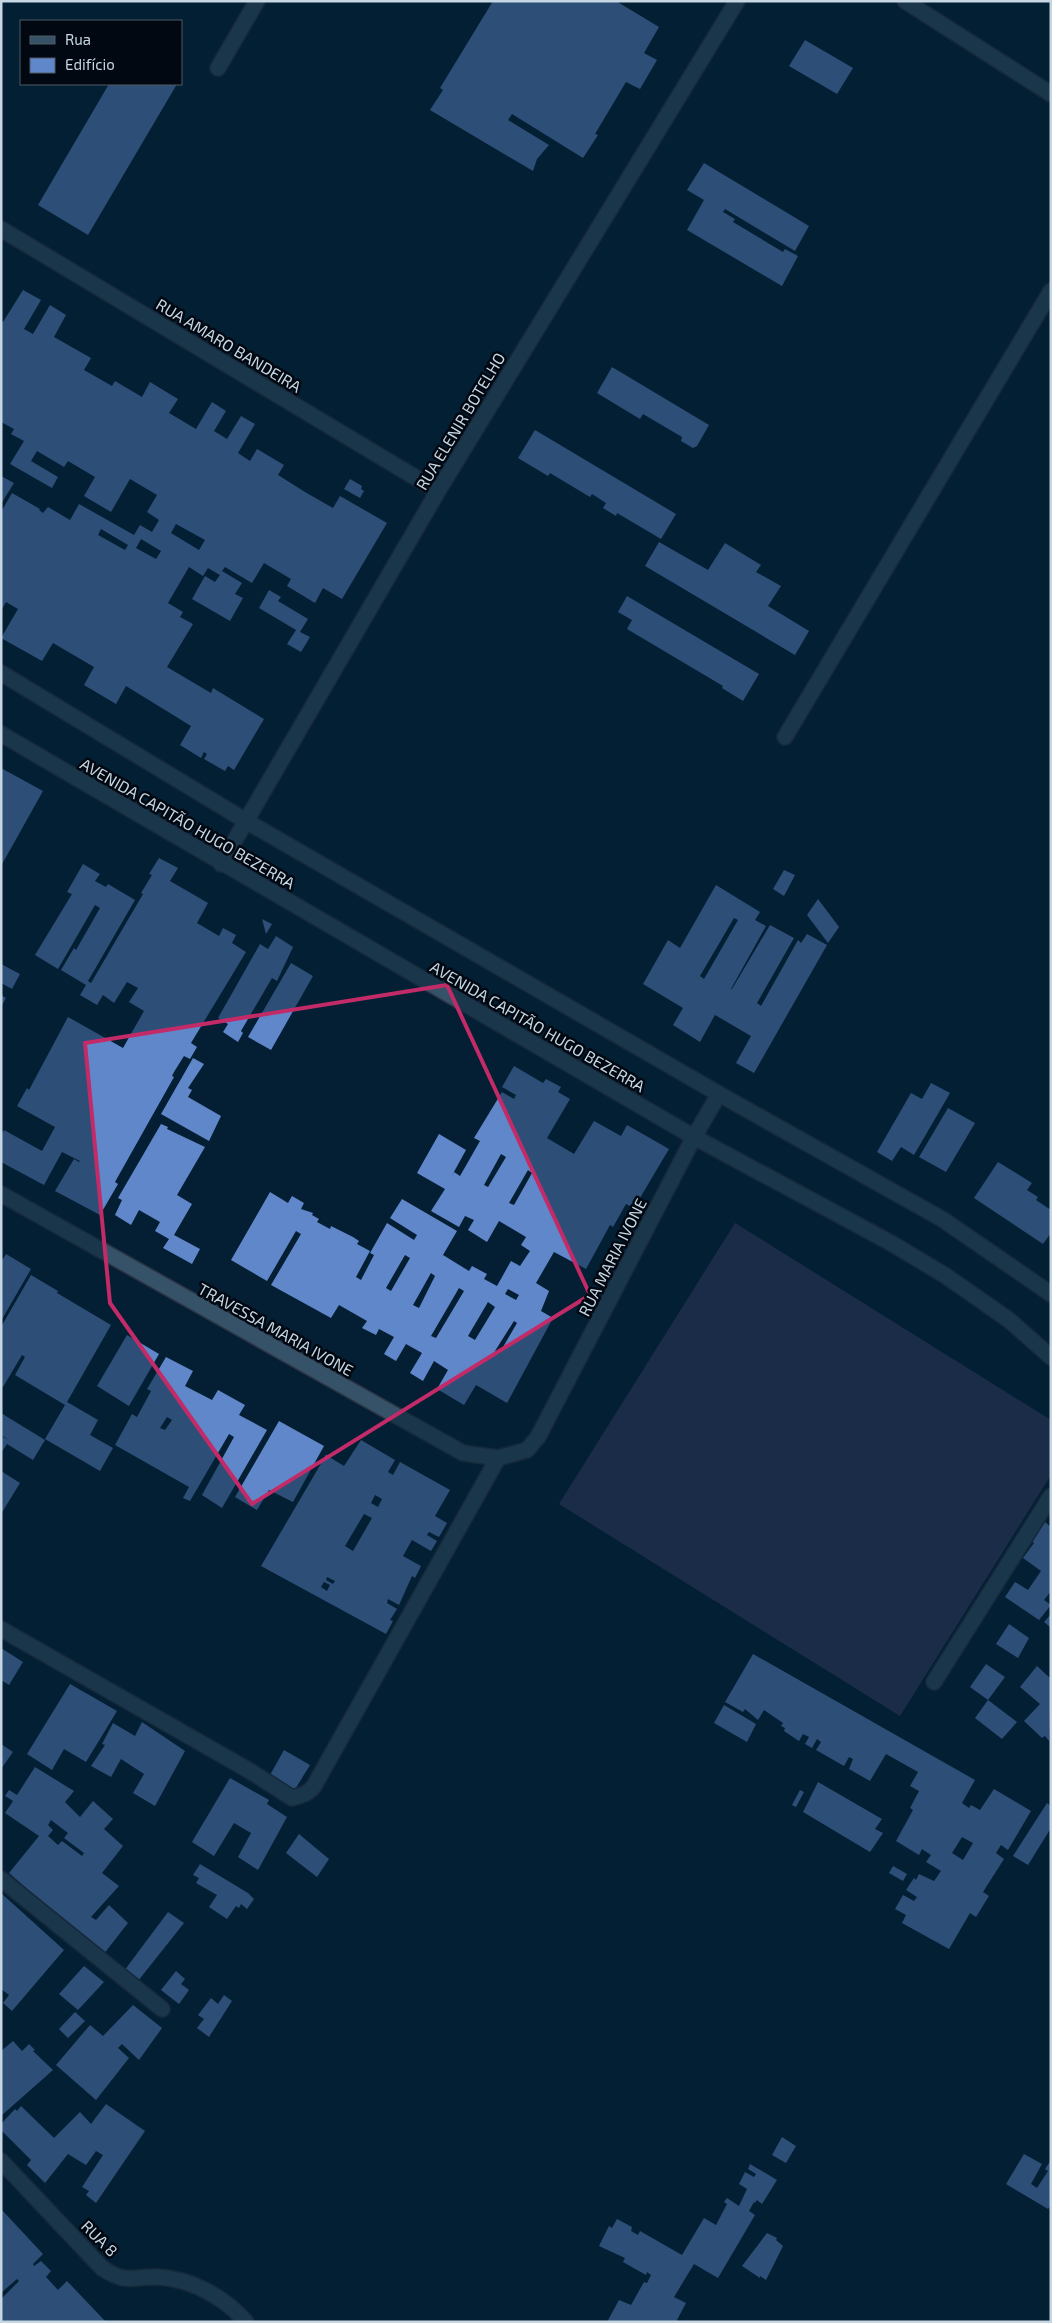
<svg xmlns="http://www.w3.org/2000/svg" width="1052" height="2323" font-family="'Exo 2',sans-serif">
  <style>
    .pitch { fill: #393c63 }
    .building { fill: #6187cb; fill-rule: evenodd }
    .lines { fill: none; stroke-linecap: round; stroke-linejoin: round }
    .minor-casing { stroke: #2c3545; stroke-width: 18 }
    .minor { stroke: #365268; stroke-width: 15 }
    .marked { fill: none; stroke: #c22b68; stroke-width: 4; stroke-linejoin: round }
    .labels { text-anchor: middle; dominant-baseline: central; stroke-width: 5; stroke-linejoin: round; paint-order: stroke }
    .street-label { font-size: 16px; fill: #c6d6e2; stroke: #010811 }
  </style>
  <rect width="100%" height="100%" fill="#041f33"/>
  <path class="pitch" d="M735 1223 1051 1420V1475L900 1716 559 1504Z"/>
  <path class="building" d="M493 1H616L659 27 644 53 657 60 640 89 626 82 595 134 598 135 583 158 512 114 508 120 549 145 537 159 533 171 430 110 443 90 440 88Z
    M805 40 853 68 837 94 789 66Z
    M109 84H177L88 235 38 205Z
    M704 163 809 226 795 251 725 209 723 212 735 219 733 222 783 252 785 249 798 256 782 286 687 230 704 200 687 190Z
    M23 290 41 300 24 329 33 334 50 305 66 315 54 337 91 358 84 370 112 386 115 381 142 397 150 382 178 399 169 413 196 429 212 402 226 411 214 431 227 439 241 416 255 424 238 453 250 461 257 449 284 465 278 475 305 492 333 508 340 496 387 523 342 599 323 588 315 603 287 586 291 579 264 563 252 583 225 567 222 571 242 583 235 594 243 598 230 621 192 599 205 576 215 582 220 575 208 568 203 576 189 567 168 603 183 612 180 617 193 624 167 667 211 693 213 688 264 719 234 770 228 766 225 771 204 759 207 754 204 752 201 758 180 745 191 726 126 686 116 704 84 685 94 667 53 643 42 661 1 638 18 609 6 602 1 611V512L12 493 40 509 39 510 43 513 48 507 70 520 79 504 134 535 140 525 152 532 159 520 147 512 157 495 130 479 111 512 84 496 95 477 68 461 64 467 37 451 31 461 58 477 52 488 10 464 24 441 11 434 14 429 1 422V321L3 322ZM176 524 205 540 199 550 171 533ZM101 529 128 545 125 550 98 535ZM141 539 161 551 156 559 136 548Z
    M612 367 709 425 697 446 693 448 681 441 682 437 643 414 640 419 597 393Z
    M535 430 676 514 661 539 617 513 616 516 603 508 606 503 592 494 590 497 550 473 548 476 518 458Z
    M1 476 14 483 1 504Z
    M350 479 362 486 361 489 364 491 360 498 344 489Z
    M659 542 708 570 725 543 761 565 756 572 781 586 768 606 809 631 795 655 645 566Z
    M269 590 281 597 278 601 308 619 300 632 310 637 301 652 287 644 296 630 259 608Z
    M627 596 759 674 743 701 722 688 723 686 627 629 632 620 618 612Z
    M1 768 43 791 1 866Z
    M159 858 178 868 170 881 208 903 197 923 219 936 223 928 236 935 232 943 246 952 191 1043 197 1047 190 1059 184 1056 174 1072 172 1076 174 1077 115 1182 118 1184 100 1215 55 1191 74 1159 79 1162 80 1161 62 1152 44 1185 1 1162V1135L4 1130 42 1151 55 1127 17 1106 27 1088 29 1090 68 1017 123 1048 144 1011 129 1002 138 988 127 982 114 1003 103 995 97 1005 80 995 86 985 61 970 74 948 76 950 100 908 95 905 58 969 35 955 72 894 67 892 83 864 100 874 95 881 106 887 108 884 135 900 88 981 91 983 143 894 141 893 152 875 149 874Z
    M784 870 795 875 784 896 773 889Z
    M716 885 760 912 755 920 766 926 731 989H732L770 925 794 938 757 1003 761 1006 798 940 801 943 807 934 827 945 754 1073 736 1063 751 1036 715 1015 700 1042 673 1025 683 1008 643 984 668 940 680 948ZM734 918 738 920 704 979 700 976Z
    M818 899 839 927 828 943 807 915Z
    M262 919 272 924 266 934Z
    M276 936 293 947 277 981 272 978 241 1031 243 1033 238 1042 223 1032 228 1024 218 1018 260 944 268 949Z
    M291 963 313 976 271 1050 248 1037Z
    M1 964 20 974 12 989 1 983Z
    M1 995 6 998 1 1007Z
    M193 1058 204 1064 188 1088 192 1090 188 1097 221 1116 209 1141 161 1114Z
    M514 1066 543 1083 546 1079 561 1087 558 1092 570 1099 547 1138 574 1154 594 1121 621 1136 627 1125 669 1149 634 1208 626 1204 613 1227 610 1225 586 1269 554 1252 536 1283 549 1291 541 1311 553 1318 507 1403 476 1385 464 1405 437 1389 448 1370 434 1361 423 1381 410 1373 422 1353 406 1344 396 1361 384 1354 394 1337 379 1329 376 1335 362 1328 367 1321 339 1305 331 1318 271 1285 301 1234 296 1231 267 1281 231 1260 270 1192 288 1203 292 1196 304 1203 301 1209 313 1213 312 1215 319 1219 317 1222 330 1229 331 1226 353 1237 359 1241 357 1244 370 1251 356 1277 361 1280 374 1255 370 1253 387 1223 414 1240 417 1235 390 1218 402 1199 457 1231 443 1255 469 1271 472 1266 487 1274 484 1279 497 1286 511 1261 520 1266 530 1251 521 1245 526 1237 499 1221 487 1242 468 1230 474 1220 465 1216 459 1227 431 1211 445 1189 417 1173 439 1134 466 1150 450 1179 454 1172 460 1176 480 1141 474 1138 502 1092 514 1099 516 1095 502 1087ZM501 1154 506 1157 488 1187 484 1185ZM528 1170 532 1173 514 1205 509 1203ZM405 1255 410 1258 391 1291 386 1288ZM431 1273 435 1276 419 1308 413 1305ZM459 1288 464 1291 436 1338 431 1336ZM508 1289 519 1295 516 1300 505 1294ZM488 1302 495 1307 475 1340 468 1336ZM514 1321 517 1323 499 1354 495 1351Z
    M931 1083 950 1093 914 1155 901 1147 892 1161 877 1152 911 1093 922 1099Z
    M948 1108 975 1123 946 1172 919 1157Z
    M161 1124 168 1127 167 1129 205 1147 177 1195 192 1204 174 1235 200 1249 192 1264 163 1248 169 1239 155 1231 160 1222 139 1210 131 1225 115 1215 122 1200 118 1198Z
    M998 1162 1032 1183 1027 1190 1038 1197 1036 1200 1051 1210V1233L1043 1244 974 1198Z
    M6 1254 31 1269 1 1321V1262Z
    M31 1275 58 1291 57 1293 111 1325 67 1402 98 1420 90 1435 113 1448 100 1471 45 1439 65 1405 15 1375 25 1357 22 1355 3 1387 1 1386V1327Z
    M127 1335 159 1354 129 1406 97 1386Z
    M166 1357 193 1371 185 1386 212 1400 218 1390 245 1405 239 1415 267 1430 222 1508 202 1495 234 1437 229 1434 190 1501 183 1498 189 1487 115 1445 132 1414 137 1417 151 1391 147 1389ZM167 1417 172 1420 165 1430 160 1428Z
    M1 1413 45 1440 33 1460 7 1444 1 1453V1436L9 1440 1 1435Z
    M279 1421 324 1446 293 1502 269 1490 257 1510 235 1497Z
    M361 1440 395 1460 388 1472 393 1475 400 1462 450 1490 435 1516 447 1523 439 1537 429 1532 427 1535 437 1541 431 1551 412 1540 403 1556 421 1566 415 1578 412 1576 399 1605 388 1599 387 1603 397 1609 390 1620 393 1621 386 1634 261 1566 326 1455 344 1466ZM375 1495 382 1499 378 1507 371 1503ZM364 1514 372 1518 353 1551 345 1546ZM327 1577 335 1581 333 1584 326 1580ZM324 1582 330 1585 327 1591 321 1587Z
    M1 1471 20 1483 1 1514Z
    M1045 1522 1051 1527V1591L1044 1600 1051 1605 1039 1620 1005 1597 1015 1582 1028 1590 1041 1571 1023 1558 1034 1543 1031 1541Z
    M1051 1614V1628L1044 1622Z
    M1009 1624 1029 1638 1018 1658 996 1644Z
    M1 1648 23 1662 9 1685 1 1680Z
    M753 1654 975 1780 962 1803 969 1808 971 1805 980 1810 994 1789 1031 1811 1008 1850 1001 1845 996 1853 1004 1859 983 1892 989 1896 976 1917 970 1913 949 1949 902 1923 906 1915 895 1909 903 1895 914 1901 917 1897 906 1890 914 1878 916 1880 919 1874 934 1881 941 1871 926 1862 931 1855 922 1849 919 1855 896 1841 913 1810 910 1808 919 1791 910 1786 918 1772 886 1754 870 1781 849 1769 853 1759 849 1757 844 1766 816 1750 821 1742 817 1739 812 1748 805 1744 809 1737 803 1734 799 1741 784 1731 785 1728 781 1726 783 1723 764 1710 758 1720 745 1709 743 1712 725 1702ZM962 1837 973 1843 963 1860 952 1853Z
    M986 1664 1005 1677 988 1700 970 1687Z
    M1037 1666 1051 1679 1049 1741 1045 1736 1042 1738 1024 1721 1040 1704 1020 1687Z
    M70 1684 117 1711 86 1762 64 1749 52 1770 27 1754Z
    M988 1700 1017 1722 1002 1739 975 1718Z
    M724 1705 756 1724 747 1742 714 1723Z
    M142 1722 185 1751 155 1806 133 1793 144 1774 121 1759 111 1777 91 1766 105 1745 102 1744 113 1723 135 1736Z
    M1 1744 13 1752 1 1769Z
    M284 1750 310 1765 294 1791 270 1775Z
    M35 1767 74 1791 65 1802 80 1817 93 1801 113 1819 104 1829 123 1846 102 1873 119 1886 91 1917 96 1920 109 1905 128 1923 103 1955 9 1873 39 1836 5 1813 13 1801 5 1796 9 1790 17 1795ZM51 1820 68 1833 64 1838 84 1853 82 1856 62 1841 58 1845 48 1836 53 1830 48 1825Z
    M230 1778 269 1800 267 1804 287 1817 258 1870 238 1857 251 1833 234 1823 214 1856 192 1842Z
    M818 1782 882 1819 875 1829 883 1833 870 1852 803 1812Z
    M800 1790 804 1792 796 1807 792 1805Z
    M1047 1803 1051 1806V1828L1028 1865 1013 1856Z
    M299 1834 329 1859 317 1877 286 1853Z
    M200 1864 248 1893 254 1899 247 1909 241 1904 239 1908 236 1906 227 1919 209 1907 217 1895 196 1883 199 1878 193 1875Z
    M893 1866 907 1874 903 1881 889 1873Z
    M1 1893 64 1950 12 2011 3 2003 9 1995 1 1989Z
    M168 1912 184 1923 138 1981 124 1971Z
    M84 1966 104 1982 78 2010 59 1994Z
    M176 1971 185 1979 181 1984 189 1990 179 2004 161 1990Z
    M224 1995 232 2001 209 2037 197 2028 204 2019 198 2015 211 1998 218 2004Z
    M133 2005 162 2028 139 2060 122 2044 118 2048 129 2058 96 2100 56 2065 90 2025 103 2036Z
    M75 2012 85 2021 68 2038 59 2029Z
    M13 2041 22 2051 29 2044 35 2050 33 2051 53 2070 1 2116V2051Z
    M106 2104 145 2131 96 2203 86 2195 89 2191 82 2187 103 2155 96 2151 86 2165 68 2154 45 2183 27 2165 31 2160 1 2130V2124L15 2109 17 2111 21 2106 54 2138 80 2112 91 2124Z
    M782 2137 796 2146 786 2163 772 2155Z
    M1024 2154 1042 2164 1031 2184 1037 2188 1048 2171 1045 2169 1051 2160V2205L1048 2209 1006 2184Z
    M750 2164 777 2180 762 2204 757 2200 755 2203 754 2202 749 2211 755 2215 718 2278 694 2264 674 2297 686 2303 676 2322H607L619 2300 631 2305 644 2282 647 2283 651 2275 647 2272 646 2275 623 2262 625 2258 599 2246 609 2226 612 2228 617 2219 632 2227 631 2231 638 2235 640 2231 682 2255 704 2218 716 2225 727 2204 724 2202 727 2198 739 2206 747 2189 739 2184 745 2172 754 2177 756 2174 748 2169Z
    M1 2209 43 2254 33 2264 34 2266 41 2261 51 2271 46 2277 58 2290 67 2281 106 2322H1V2299L19 2281 17 2279 1 2293Z
    M767 2233 777 2238 776 2240 783 2246 766 2280 760 2276V2278L742 2266Z"/>
  <g class="lines">
    <defs>
      <path id="minor" d="M905 1 1051 94
        M218 68 257 1
        M1 229 438 491
        M1 673 246 821 719 1094 942 1219 1051 1294
        M1 734 694 1137 891 1243 946 1276 1009 1320 1051 1357
        M785 737 1051 291
        M221 864 438 491 737 1
        M1 1194 463 1453 498 1458 527 1450 538 1437 694 1137 719 1094
        M1 1629 250 1771 292 1798C302 1795 308 1794 314 1786L498 1458
        M934 1682 1051 1496
        M1 1879 162 2009
        M1 2161 102 2268C128 2285 131 2276 158 2277 192 2279 224 2297 246 2322"/>
    </defs>
    <use href="#minor" class="minor-casing"/>
    <use href="#minor" class="minor"/>
  </g>
  <path d="M0 0H1052V2323H0ZM447 985 590 1295 252 1504 110 1303 85 1043Z" fill="#041f33" fill-opacity=".55" fill-rule="evenodd"/>
  <path class="marked" d="M447 985 590 1295 252 1504 110 1303 85 1043Z"/>
  <g class="labels">
    <g class="street-label">
      <text transform="translate(229 345) rotate(31)">RUA AMARO BANDEIRA</text>
      <text transform="translate(460 421) rotate(-59)">RUA ELENIR BOTELHO</text>
      <text transform="translate(188 823) rotate(30)">AVENIDA CAPITÃO HUGO BEZERRA</text>
      <text transform="translate(538 1026) rotate(30)">AVENIDA CAPITÃO HUGO BEZERRA</text>
      <text transform="translate(612 1257) rotate(-63)">RUA MARIA IVONE</text>
      <text transform="translate(276 1329) rotate(29)">TRAVESSA MARIA IVONE</text>
      <text transform="translate(100 2238) rotate(45)">RUA 8</text>
    </g>
  </g>
  <rect width="1052" height="2323" fill="none" stroke="#c6d6e2" stroke-width="5"/>
  <rect x="20" y="20" width="162" height="65" fill="#010811" stroke="#505a65"/>
  <rect x="30" y="36" width="25" height="8" fill="#365268" stroke="#505a65"/>
  <text x="65" y="45" font-size="15" fill="#c6d6e2">Rua</text>
  <rect x="30" y="58" width="25" height="15" fill="#6187cb" stroke="#505a65"/>
  <text x="65" y="70" font-size="15" fill="#c6d6e2">Edifício</text>
</svg>
